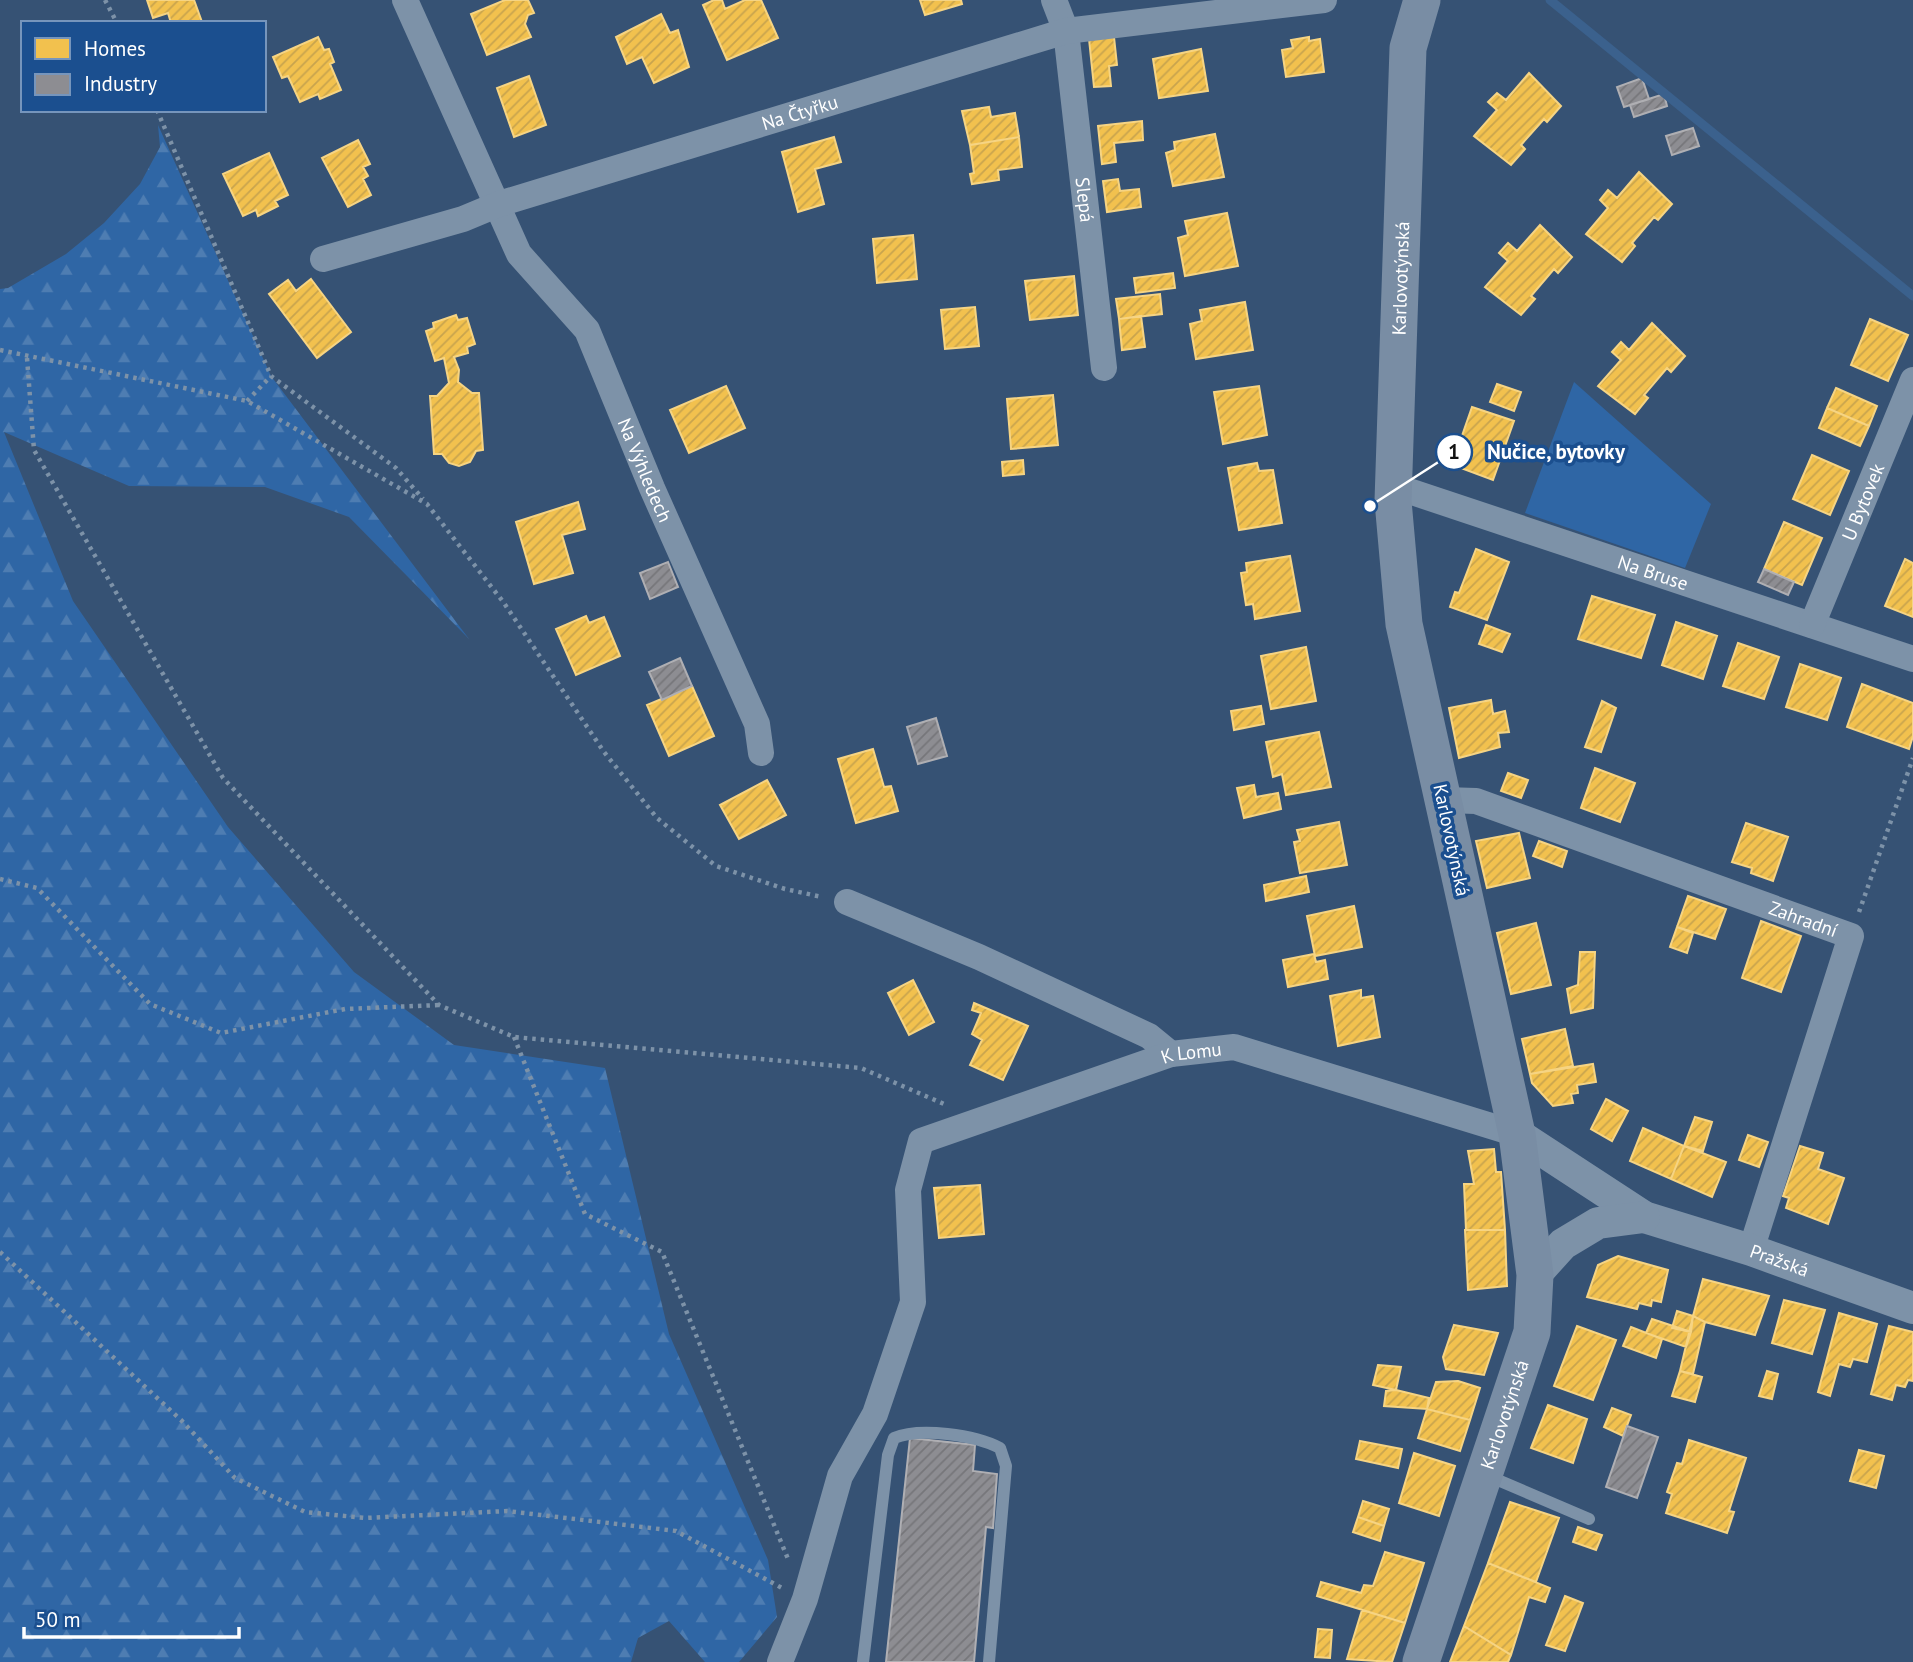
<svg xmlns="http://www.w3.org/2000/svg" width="1913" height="1662" font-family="'PT Sans',sans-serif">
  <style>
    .grass { fill: #2f66a5 }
    .forest { fill: url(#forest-firs) }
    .homes { fill: url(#homes-hatch); stroke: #f6d483; stroke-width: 2 }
    .industry { fill: url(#industry-hatch); stroke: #afafb3; stroke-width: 2 }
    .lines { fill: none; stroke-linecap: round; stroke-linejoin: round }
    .stream { stroke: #3b618d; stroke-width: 9 }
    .path { stroke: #7d92a8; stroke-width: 4.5; stroke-dasharray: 3.5 5; stroke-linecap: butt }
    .service { stroke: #7d92a8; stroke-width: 12 }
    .minor { stroke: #7d92a8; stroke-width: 26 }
    .tertiary { stroke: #7d92a8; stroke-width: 32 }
    .secondary { stroke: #798da4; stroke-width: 37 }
    .labels { text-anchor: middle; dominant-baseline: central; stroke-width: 7; stroke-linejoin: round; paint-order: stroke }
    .street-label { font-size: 19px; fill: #fff; stroke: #1b4f8f }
    .leader { fill: none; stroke: #fff; stroke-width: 2.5 }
    .callout-dot { fill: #fff; stroke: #1b4f8f; stroke-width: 2.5 }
    .mark-label { font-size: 21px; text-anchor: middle; font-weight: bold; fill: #111 }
    .callout-label { font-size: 21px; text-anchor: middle; font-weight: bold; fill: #fff; stroke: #1b4f8f; stroke-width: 7; stroke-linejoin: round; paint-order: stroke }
  </style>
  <defs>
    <pattern id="forest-firs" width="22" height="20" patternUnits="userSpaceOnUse" patternTransform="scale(1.75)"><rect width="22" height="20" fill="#2f66a5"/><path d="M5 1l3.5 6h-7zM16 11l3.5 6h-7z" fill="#4e7db2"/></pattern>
    <pattern id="homes-hatch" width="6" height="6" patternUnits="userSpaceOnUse" patternTransform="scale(1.75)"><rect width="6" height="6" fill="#f2c14e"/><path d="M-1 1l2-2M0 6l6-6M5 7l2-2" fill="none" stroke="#c8a44e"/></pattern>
    <pattern id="industry-hatch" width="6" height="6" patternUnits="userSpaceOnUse" patternTransform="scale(1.75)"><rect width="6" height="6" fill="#8d8d92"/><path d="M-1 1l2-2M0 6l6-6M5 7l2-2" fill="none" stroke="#76767a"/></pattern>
  </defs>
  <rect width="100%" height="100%" fill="#365274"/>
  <path class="grass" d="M1574 382 1711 504 1685 568 1525 513Z"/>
  <path class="forest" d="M158 125 271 376 469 639 349 517 265 487 129 486 4 432 73 601 228 827 354 972 454 1045 605 1068 669 1334 768 1560 777 1617 739 1662H705L669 1621 638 1638 631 1662H0V289L8 288 66 254 104 223 140 184 160 147Z"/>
  <path class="homes" d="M147 0H194L202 22 171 23 168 13 153 18Z
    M505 0H528L534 13 528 15 525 24 531 37 487 55 471 14Z
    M714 0H722L725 9 745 0H761L778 38 727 60 703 5Z
    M920 0H961L962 4 925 15Z
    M661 14 670 33 678 30 689 67 654 83 642 57 627 64 616 37Z
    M318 37 324 50 329 49 334 62 330 64 341 90 320 99 318 94 300 102 288 76 282 78 273 57Z
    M1114 37 1117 65 1109 66 1111 86 1094 87 1089 39Z
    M1309 37V41L1320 39 1324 72 1286 77 1282 50 1293 48 1291 40Z
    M1201 49 1208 91 1159 98 1153 59Z
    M1529 73 1561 106 1547 122 1544 119 1521 145 1525 149 1511 165 1474 136 1497 110 1488 102 1497 93 1506 100Z
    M529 76 546 125 514 137 497 88Z
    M989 107 991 117 1015 113 1019 137 970 145 962 111Z
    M1142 121 1143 140 1114 143 1116 162 1102 164 1098 126Z
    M1215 134 1224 177 1173 186 1166 153 1175 150 1174 142Z
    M834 137 841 162 815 169 824 204 798 212 782 152Z
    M1019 137 1022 167 998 170 999 180 972 184 970 174 974 173 970 145Z
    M358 140 370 164 363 167 368 176 363 179 371 195 348 207 322 158Z
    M269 153 288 195 275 201 278 206 258 216 256 210 243 216 223 174Z
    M1639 172 1672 204 1658 220 1654 217 1632 243 1635 246 1622 262 1586 234 1608 208 1600 200 1608 190 1617 198Z
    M1118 179 1120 191 1139 189 1141 207 1107 212 1103 181Z
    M1227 213 1238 266 1185 276 1178 238 1188 235 1185 221Z
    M1540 225 1572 257 1558 273 1554 269 1531 296 1535 299 1521 315 1485 287 1508 261 1499 253 1508 243 1517 251Z
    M913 235 917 279 877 283 873 239Z
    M1173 273 1175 288 1136 293 1134 278Z
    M1074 276 1078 315 1030 320 1025 281Z
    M311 279 351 332 317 358 269 294 288 280 296 291Z
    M1160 294 1162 314 1119 319 1116 299Z
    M1245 302 1253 350 1196 359 1190 324 1202 321 1200 310Z
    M975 307 979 346 945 349 941 310Z
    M456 315 458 320 467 318 475 344 467 347 468 353 454 357 459 370 458 382 472 393H479L483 450 476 451 470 462 459 466 449 463 442 454H434L430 396H437L449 383 444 358 435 361 426 331 434 328 433 323Z
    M1141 316 1145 347 1122 350 1119 319Z
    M1870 319 1908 335 1888 381 1851 365Z
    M1652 323 1685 356 1671 372 1667 368 1644 395 1648 398 1635 414 1598 386 1621 360 1612 352 1621 342 1629 350Z
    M1497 384 1521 392 1514 411 1490 402Z
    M726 386 745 428 689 453 670 410Z
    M1259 386 1267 435 1223 444 1214 392Z
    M1836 388 1877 406 1869 426 1827 408Z
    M1053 395 1058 445 1011 449 1007 399Z
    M1472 407 1514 421 1493 480 1461 468 1460 454 1456 453Z
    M1827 408 1869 426 1860 446 1819 428Z
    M1812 455 1849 471 1830 515 1793 499Z
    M1023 460 1024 474 1003 476 1002 462Z
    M1257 463 1259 471 1273 470 1282 523 1239 530 1228 468Z
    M578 502 585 529 562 535 573 573 534 584 516 522Z
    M1784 522 1822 538 1802 585 1764 569Z
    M1476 549 1509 562 1487 620 1450 607 1455 592 1459 593Z
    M1290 556 1300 611 1255 619 1253 604 1246 605 1241 573 1247 572 1246 563Z
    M1905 559 1913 563V617L1885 606Z
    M1592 596 1655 615 1641 658 1578 639Z
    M586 616 589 623 604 617 620 656 576 675 556 629Z
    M1676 622 1717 636 1703 679 1662 665Z
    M1486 625 1510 634 1502 652 1479 644Z
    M1738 643 1779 657 1764 699 1723 686Z
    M1306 647 1316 701 1271 709 1261 656Z
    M1800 664 1841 678 1827 720 1786 707Z
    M1862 684 1913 703V736L1909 749 1847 727Z
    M692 686 714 736 669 756 647 705Z
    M1491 700 1493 714 1505 711 1509 732 1498 733 1500 747 1459 758 1449 708Z
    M1602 701 1616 708 1601 752 1585 747Z
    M1261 706 1264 724 1234 730 1231 711Z
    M1319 732 1331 787 1286 795 1282 774 1273 777 1266 742Z
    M873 749 884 787 891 786 898 811 856 823 838 759Z
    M1595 768 1635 783 1620 822 1581 808Z
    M1508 773 1528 780 1521 798 1501 791Z
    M767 780 786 815 739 839 720 805Z
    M1254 785 1256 797 1278 793 1281 809 1244 818 1237 788Z
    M1339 822 1347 865 1300 873 1294 842 1300 841 1297 830Z
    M1746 823 1788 837 1773 881 1751 873 1752 868 1732 862Z
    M1519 833 1530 878 1487 888 1476 841Z
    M1539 841 1567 851 1562 867 1533 856Z
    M1306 876 1309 892 1266 901 1264 885Z
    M1688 896 1726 909 1715 939 1677 927Z
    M1354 906 1362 947 1315 956 1307 916Z
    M1761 921 1801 936 1781 992 1742 978Z
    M1536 923 1551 985 1511 994 1497 933Z
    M1677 927 1693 933 1687 953 1670 947Z
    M1580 952H1595L1593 1008 1571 1013 1567 989 1578 985Z
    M1314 954 1316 962 1325 960 1328 979 1288 987 1283 960Z
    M913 980 934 1022 909 1035 888 993Z
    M1361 990V998L1373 996 1380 1037 1338 1046 1330 996Z
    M974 1003 1028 1026 1003 1080 970 1065 982 1040 972 1034 981 1013 972 1010Z
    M1565 1029 1573 1066 1530 1074 1522 1039Z
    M1593 1064 1596 1082 1577 1085 1578 1093 1571 1094 1573 1103 1553 1106 1532 1083 1530 1074Z
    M1606 1099 1628 1111 1612 1141 1591 1129Z
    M1695 1117 1712 1122 1703 1151 1684 1146Z
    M1643 1128 1684 1146 1671 1179 1630 1161Z
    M1748 1135 1768 1142 1759 1167 1739 1160Z
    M1684 1146 1726 1162 1712 1197 1671 1179Z
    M1800 1146 1823 1153 1818 1169 1844 1178 1828 1224 1786 1208 1789 1198 1783 1196Z
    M1494 1149 1496 1172H1501L1505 1230H1466L1464 1184H1474L1468 1151Z
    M980 1185 984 1234 939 1238 934 1188Z
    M1465 1230H1505L1507 1286 1468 1290Z
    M1618 1256 1668 1270 1661 1302 1652 1300 1651 1306 1639 1303 1637 1309 1587 1297 1598 1265Z
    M1703 1279 1769 1296 1755 1335 1705 1322 1693 1316Z
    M1784 1300 1825 1310 1812 1354 1772 1343Z
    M1677 1311 1693 1316 1691 1332 1672 1328Z
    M1839 1313 1877 1324 1867 1362 1853 1359 1850 1367 1839 1364 1830 1396 1818 1392Z
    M1693 1316 1705 1322 1693 1374 1680 1371Z
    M1652 1319 1691 1332 1686 1347 1646 1333Z
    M1454 1325 1498 1333 1484 1375 1446 1369 1443 1357Z
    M1577 1326 1616 1340 1593 1400 1554 1386Z
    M1889 1326 1913 1332V1381L1908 1380 1905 1387 1896 1385 1892 1400 1871 1394Z
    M1631 1327 1662 1339 1656 1358 1623 1346Z
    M1378 1365 1401 1367 1396 1390 1373 1385Z
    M1680 1371 1702 1377 1695 1402 1672 1396Z
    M1767 1371 1778 1374 1772 1399 1759 1396Z
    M1458 1381 1480 1388 1470 1420 1427 1409 1436 1382Z
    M1396 1390 1429 1398 1427 1409 1384 1406 1386 1391Z
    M1548 1405 1587 1419 1573 1463 1531 1448Z
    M1612 1408 1631 1415 1623 1436 1604 1427Z
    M1427 1409 1470 1420 1460 1451 1418 1438Z
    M1689 1440 1746 1458 1729 1511 1734 1512 1727 1533 1666 1513 1672 1494 1667 1492 1677 1463 1682 1464Z
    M1360 1441 1402 1449 1398 1468 1356 1459Z
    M1859 1450 1884 1456 1876 1488 1850 1481Z
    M1414 1453 1455 1466 1439 1516 1399 1503Z
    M1363 1501 1389 1509 1384 1526 1358 1517Z
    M1510 1502 1559 1518 1536 1582 1488 1563Z
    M1358 1517 1384 1526 1380 1541 1353 1532Z
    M1578 1527 1602 1535 1596 1550 1573 1542Z
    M1385 1552 1424 1563 1405 1623 1317 1596 1321 1582 1361 1593 1364 1585 1373 1586Z
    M1488 1563 1550 1588 1545 1602 1529 1597 1511 1655 1464 1626Z
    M1565 1596 1583 1603 1565 1651 1546 1645Z
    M1362 1610 1405 1623 1392 1662 1347 1659Z
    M1464 1626 1511 1655 1508 1662H1450Z
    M1318 1629 1332 1630 1330 1658 1315 1657Z"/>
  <path class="industry" d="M1642 78 1649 99 1624 107 1617 87Z
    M1664 94 1667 106 1634 117 1630 105Z
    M1693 128 1699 146 1672 155 1666 136Z
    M668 562 678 587 650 599 640 573Z
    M1764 569 1794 582 1788 595 1758 582Z
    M680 658 692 686 662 700 649 672Z
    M936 718 947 756 918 764 907 727Z
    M1627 1426 1658 1437 1637 1498 1606 1487Z
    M910 1438 975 1445 973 1471 997 1474 993 1528 986 1527 974 1662H886Z"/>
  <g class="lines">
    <path class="stream" d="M1550 0 1913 296"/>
    <path class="path" d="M105 0 117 23
      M157 110 271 376 396 468 423 499
      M0 350 247 401 427 504 504 603 604 752 657 818 716 866 785 889 822 897
      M27 358 34 450 223 778 439 1005 514 1037 861 1068 944 1104
      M247 401 271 376
      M0 879 37 888 150 1004 221 1033 345 1009 439 1005
      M1859 912 1913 758
      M514 1037 585 1214 662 1252 788 1559
      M0 1252 182 1421 235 1478 305 1512 365 1518 507 1511 676 1531 782 1588"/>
    <path class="service" d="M1486 1475 1589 1519
      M863 1662 888 1455 894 1438C920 1427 975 1435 1000 1448L1006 1466 989 1662"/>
    <g class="minor">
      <path id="s1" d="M405 0 519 254 587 330 652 488 757 724 761 753"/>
      <path id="s2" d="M1054 0 1066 31 1104 368"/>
      <path id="s3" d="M323 259 463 219 499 204 1066 31 1324 0"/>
      <path id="s4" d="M1394 486 1913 659"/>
      <path id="s5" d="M1812 625 1913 380"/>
      <path id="s6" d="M1444 800 1476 801 1851 936 1751 1250"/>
      <path d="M847 902 979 957 1149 1036 1171 1054"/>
      <path id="s7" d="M780 1662 805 1599 840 1476 875 1414 913 1302 908 1190 921 1141 1171 1054 1234 1047 1517 1134"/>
    </g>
    <g class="tertiary">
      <path id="s8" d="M1517 1134 1644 1217 1751 1250 1913 1308"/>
      <path d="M1535 1275 1563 1244 1598 1223 1644 1217"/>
    </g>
    <path class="secondary" id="s9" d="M1421 1662 1532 1332 1535 1275 1517 1134 1404 624 1393 501 1408 48 1422 0"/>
  </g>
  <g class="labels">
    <g class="street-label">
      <text stroke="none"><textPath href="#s3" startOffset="499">Na Čtyřku</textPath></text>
      <text stroke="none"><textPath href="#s2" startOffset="203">Slepá</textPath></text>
      <text stroke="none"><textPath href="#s9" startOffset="1416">Karlovotýnská</textPath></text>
      <text stroke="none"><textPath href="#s1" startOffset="532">Na Výhledech</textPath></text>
      <text stroke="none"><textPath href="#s5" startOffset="133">U Bytovek</textPath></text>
      <text stroke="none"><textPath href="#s4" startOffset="273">Na Bruse</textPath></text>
      <text transform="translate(1452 840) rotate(78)">Karlovotýnská</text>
      <text stroke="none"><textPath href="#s6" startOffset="380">Zahradní</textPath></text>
      <text stroke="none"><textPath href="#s7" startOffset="833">K Lomu</textPath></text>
      <text stroke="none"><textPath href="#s8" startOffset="294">Pražská</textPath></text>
      <text stroke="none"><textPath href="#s9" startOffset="261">Karlovotýnská</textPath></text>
    </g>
  </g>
  <path class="leader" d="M1370 506L1454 452"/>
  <g class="callout-dot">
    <circle cx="1370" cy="506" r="7"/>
    <circle cx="1454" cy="452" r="18"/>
  </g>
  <g class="mark-label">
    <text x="1454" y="459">1</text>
  </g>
  <g class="callout-label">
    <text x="1556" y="459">Nučice, bytovky</text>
  </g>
  <rect x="21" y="21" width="245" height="91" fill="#1b4f8f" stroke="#7695bc" stroke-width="2"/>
  <rect x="35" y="38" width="35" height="21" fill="#f2c14e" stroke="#7695bc" stroke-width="2"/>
  <text x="84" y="56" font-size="21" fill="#ffffff">Homes</text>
  <rect x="35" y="74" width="35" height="21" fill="#8d8d92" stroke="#7695bc" stroke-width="2"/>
  <text x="84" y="91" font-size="21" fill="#ffffff">Industry</text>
  <path d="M24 1627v10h215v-10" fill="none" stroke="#ffffff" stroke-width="3.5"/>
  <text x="35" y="1627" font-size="21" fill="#ffffff" stroke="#1b4f8f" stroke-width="5" paint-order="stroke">50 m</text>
</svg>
